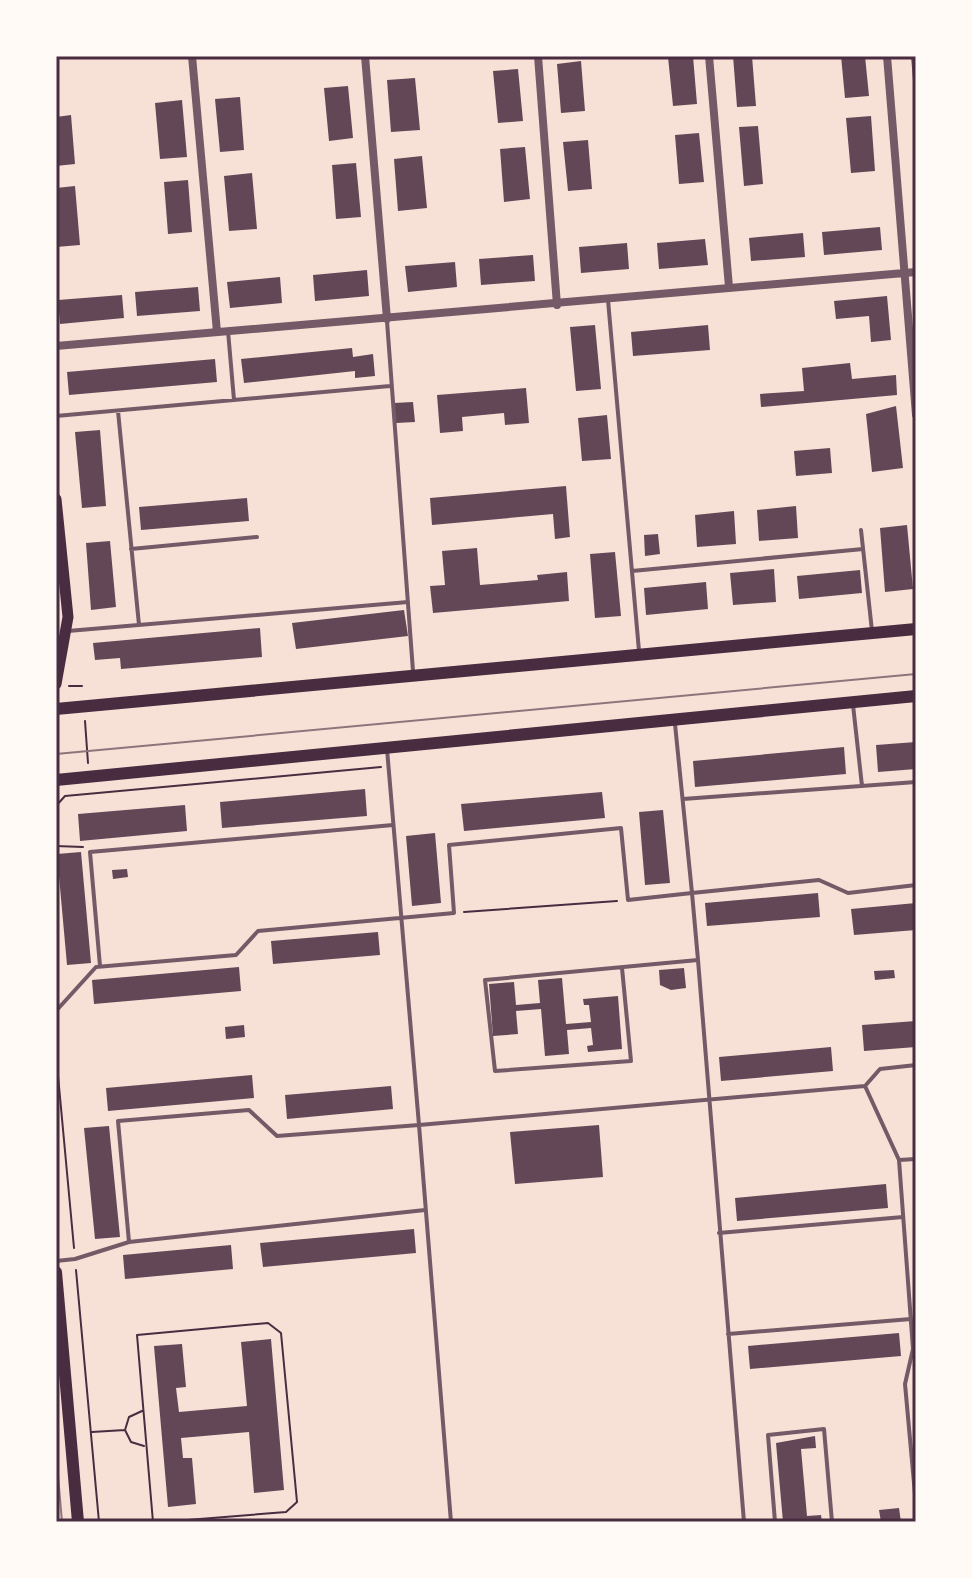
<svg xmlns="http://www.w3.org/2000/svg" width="972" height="1578" font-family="'DM Sans',sans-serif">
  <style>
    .building { fill: #644757 }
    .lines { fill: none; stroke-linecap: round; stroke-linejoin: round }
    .path { stroke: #4a2c40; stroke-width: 2 }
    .service { stroke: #755966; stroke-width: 4 }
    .minor { stroke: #755966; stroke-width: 8 }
    .secondary { stroke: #4a2c40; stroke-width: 11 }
    .primary { stroke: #4a2c40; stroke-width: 12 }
    .tram { stroke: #8f747c; stroke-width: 2 }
    .neatline { fill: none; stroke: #4a2c40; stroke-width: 3 }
  </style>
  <rect width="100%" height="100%" fill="#f7e1d7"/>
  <path class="building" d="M693 56 697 104 673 106 668 57Z
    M733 56H752L756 106 737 107Z
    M841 56H865L869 96 845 98Z
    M911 56H916V93H914Z
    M581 61 585 111 561 113 557 64Z
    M518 69 523 121 498 123 493 71Z
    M415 78 420 130 391 132 387 80Z
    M348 86 353 138 329 141 324 88Z
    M240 97 244 150 220 152 215 99Z
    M182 100 187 157 160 159 155 103Z
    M71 115 75 164 56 166V117Z
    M871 116 875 171 851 173 846 118Z
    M758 126 763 184 744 186 739 127Z
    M699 133 704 182 679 184 675 135Z
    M588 140 592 189 568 191 563 142Z
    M525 147 530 199 504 202 500 149Z
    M422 156 427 208 398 211 394 159Z
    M356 163 361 217 336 219 332 165Z
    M252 173 257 229 229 231 224 176Z
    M188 180 192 232 168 234 164 182Z
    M75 186 80 245 56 247V188Z
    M880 227 882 250 824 255 822 232Z
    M803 233 805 257 751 261 749 238Z
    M705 239 708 265 659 269 657 243Z
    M627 243 629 269 581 273 579 247Z
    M533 255 535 281 481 285 479 259Z
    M455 262 457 287 408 292 405 266Z
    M367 270 369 296 315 301 313 275Z
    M280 277 282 303 230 308 227 282Z
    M198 287 200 311 137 316 135 292Z
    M122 295 124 318 60 324 58 300Z
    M887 296 891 340 871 342 869 316 836 319 834 301Z
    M595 325 601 389 576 391 570 327Z
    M708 325 710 350 633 356 631 332Z
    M352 348 353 357 373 354 375 376 355 378V371L244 383 241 359Z
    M215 359 217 382 69 395 67 372Z
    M850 363 852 379 896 375 897 395 761 407 760 394 804 391 802 368Z
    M526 388 529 423 505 425 504 413 462 417 463 431 440 433 437 395Z
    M413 402 415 422 396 423 394 403Z
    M896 406 903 468 872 472 866 414Z
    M607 415 611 459 582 461 578 418Z
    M100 430 106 506 82 508 75 432Z
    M830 448 832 473 796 476 794 451Z
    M566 486 570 537 555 539 553 514 432 525 430 498Z
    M247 498 249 521 141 530 139 507Z
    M796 506 798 538 759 541 757 510Z
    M734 511 736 544 697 547 695 515Z
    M907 525 913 589 885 592 880 528Z
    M658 534 660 554 645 556 644 535Z
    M110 541 116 607 91 610 86 543Z
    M477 548 480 585 538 580 537 575 567 572 569 601 433 613 430 586 445 585 442 551Z
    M615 552 621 616 595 618 590 554Z
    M774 569 776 602 733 605 730 573Z
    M860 570 862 593 799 599 797 576Z
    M706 582 708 609 646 615 644 588Z
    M404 610 408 636 296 649 292 623Z
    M260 628 262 657 121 669 120 658 95 660 93 643Z
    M916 742V769L878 772 876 745Z
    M844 747 846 774 695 787 693 761Z
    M365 789 367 816 222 828 220 802Z
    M602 792 605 818 464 831 461 804Z
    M185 805 187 831 80 841 78 814Z
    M663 810 670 883 645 885 639 812Z
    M435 833 441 903 412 906 406 836Z
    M81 852 91 963 67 965 57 854Z
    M127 869 128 877 113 879 112 870Z
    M818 893 820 917 707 926 705 903Z
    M916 903V930L854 935 851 909Z
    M378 932 380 955 273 964 271 941Z
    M239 967 241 991 94 1004 92 980Z
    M684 968 686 988 671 990 660 985 659 970Z
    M894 970 895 978 875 980 874 971Z
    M562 978 566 1024 591 1022 589 1005H584L583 999 618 996 622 1049 588 1052 587 1046 593 1045 591 1028 567 1030 569 1054 545 1056 541 1009 516 1011 518 1034 493 1036 489 984 514 982 516 1005 540 1003 538 980Z
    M916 1021V1047L864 1051 862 1025Z
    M244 1025 245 1037 226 1039 225 1027Z
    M831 1047 833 1071 721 1081 719 1057Z
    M252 1075 254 1098 108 1111 106 1088Z
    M391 1086 393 1109 287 1119 285 1095Z
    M599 1125 603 1177 515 1184 510 1132Z
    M109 1126 120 1237 95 1239 84 1128Z
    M886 1184 888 1208 737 1221 735 1198Z
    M414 1229 416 1253 263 1267 260 1243Z
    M231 1245 233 1269 125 1279 123 1255Z
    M899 1333 901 1356 750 1369 748 1346Z
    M271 1339 284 1490 254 1493 249 1432 181 1438 183 1458H192L196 1504 168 1507 154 1346 182 1344 186 1387 176 1388 179 1412 247 1406 241 1342Z
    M815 1436 816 1448 801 1449 807 1516 821 1515 822 1522H783L776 1443Z
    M899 1508 901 1522H881L879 1510Z"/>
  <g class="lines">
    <path class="path" d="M69 686H82
      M85 721 88 763
      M56 806 65 796 381 767
      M56 846 83 847
      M464 912 617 901
      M56 1054 74 1248
      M76 1270 99 1522
      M142 1411 129 1417 125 1430 131 1442 144 1446
      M92 1432 125 1430
      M153 1522 137 1335 268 1323 281 1333 297 1502 286 1512 162 1522"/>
    <path class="service" d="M608 300 639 651
      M387 321 413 671
      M228 331 234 400
      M118 411 139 625
      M56 416 390 386
      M861 530 872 631
      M131 549 257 537
      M632 571 863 549
      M68 631 408 602
      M853 705 862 786
      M683 799 916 782
      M698 960 744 1522
      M100 966 90 852 393 825
      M622 968 631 1061 495 1071 485 980 698 960 692 893 819 880 848 893 916 885
      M56 1011 96 967 236 955 258 931 454 913 449 845 621 828 628 900 692 893 675 724
      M865 1086 880 1069 916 1065
      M899 1160 916 1159
      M719 1233 903 1217
      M129 1242 118 1121 249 1110 277 1136 419 1125 387 749
      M56 1261 75 1259 129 1242 425 1210
      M728 1334 911 1319
      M451 1522 419 1125 865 1086 899 1160 913 1349 905 1384 916 1505
      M775 1522 768 1435 824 1429 832 1522"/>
    <path class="minor" d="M192 56 217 332
      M365 56 387 319
      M538 56 557 305
      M709 56 729 287
      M887 56 916 415
      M56 346 916 272"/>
    <path class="secondary" d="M56 499 68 617 56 684"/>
    <path class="primary" d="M56 709 916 629
      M56 780 916 696
      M56 1272 78 1522"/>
    <path class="tram" d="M56 754 916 674
      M56 1452 62 1522"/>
  </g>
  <rect width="972" height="1578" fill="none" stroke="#fffaf5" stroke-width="116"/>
  <rect x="58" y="58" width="856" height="1462" class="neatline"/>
</svg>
